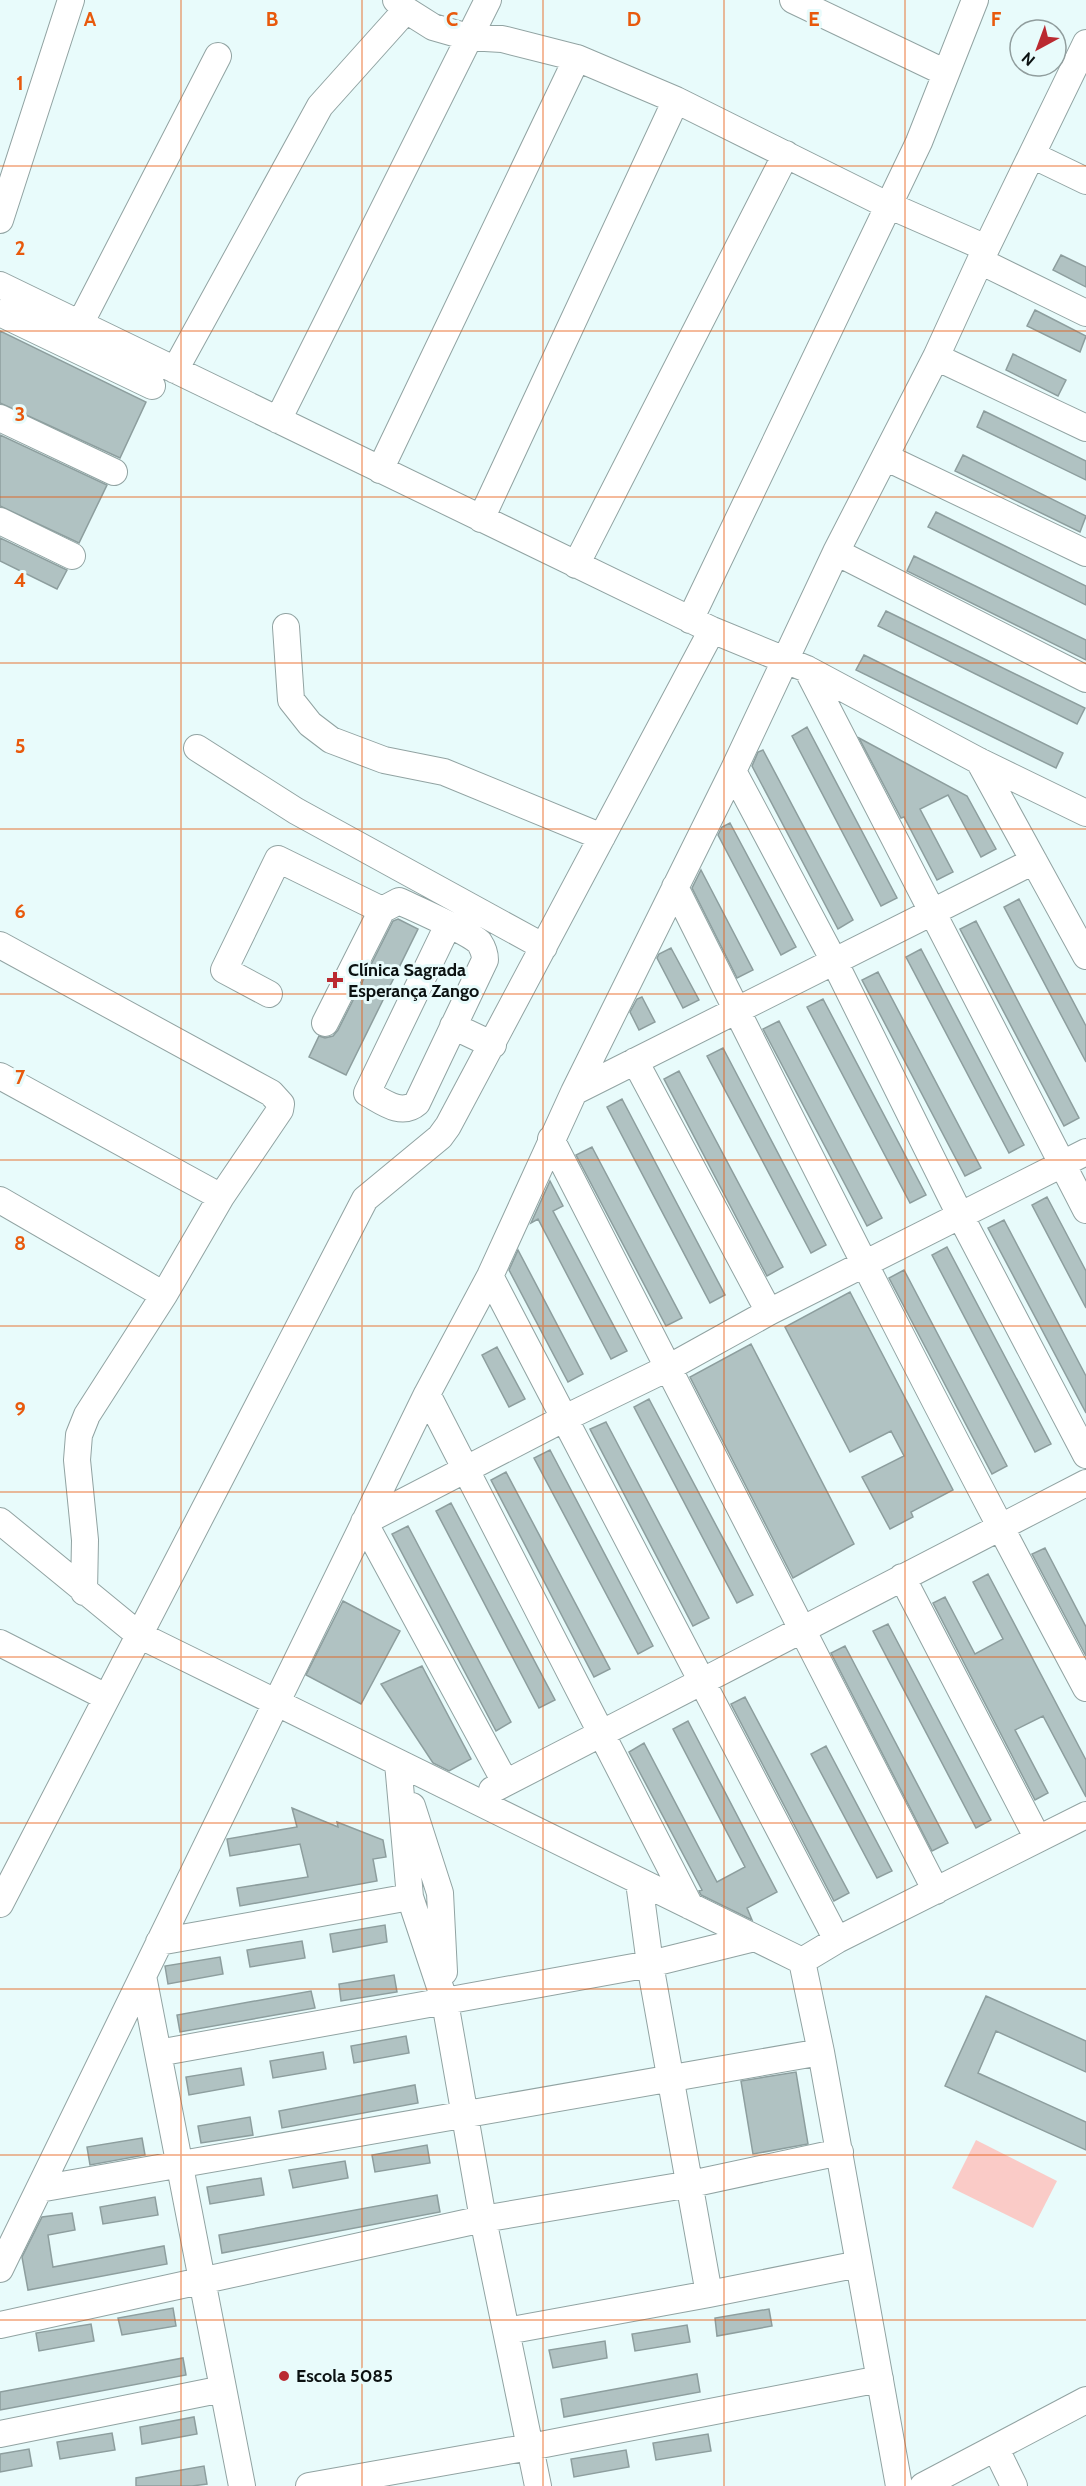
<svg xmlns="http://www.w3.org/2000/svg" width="1086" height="2486" font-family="Cabin,sans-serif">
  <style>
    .green { fill: #facbc7 }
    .building { fill: #b0c2c2; stroke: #8d9e9e; stroke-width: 1.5 }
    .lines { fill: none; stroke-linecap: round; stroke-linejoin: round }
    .minor-casing { stroke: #91a3a2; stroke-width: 28 }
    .minor { stroke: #fff; stroke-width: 26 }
    .grid { fill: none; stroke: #e8590c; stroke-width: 1.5; stroke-opacity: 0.55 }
    .poi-dot { fill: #ba2a31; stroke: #e8fbfb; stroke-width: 2 }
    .labels { text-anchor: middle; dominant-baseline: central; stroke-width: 6; stroke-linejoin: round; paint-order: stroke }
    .poi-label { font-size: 18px; font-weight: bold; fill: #0b1111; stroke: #e8fbfb; text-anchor: start }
    .grid-label { font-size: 20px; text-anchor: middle; font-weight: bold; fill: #e8590c; stroke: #e8fbfb; stroke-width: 6; stroke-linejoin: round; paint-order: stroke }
  </style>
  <rect width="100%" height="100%" fill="#e8fbfb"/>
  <path class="green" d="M976 2140 1057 2181 1033 2228 952 2188Z"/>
  <path class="building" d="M1061 255 1086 267V287L1053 270Z
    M1035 310 1086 336 1080 352 1027 326Z
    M0 331 146 402 120 458 0 403Z
    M1013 354 1066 380 1058 396 1006 370Z
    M984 411 1086 461V480L977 427Z
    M0 435 107 485 79 543 0 506Z
    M963 455 1086 516 1080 532 955 471Z
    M936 512 1086 586V605L928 527Z
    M0 538 67 570 57 589 0 561Z
    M914 556 1086 640V660L907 571Z
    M886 611 1085 708 1077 724 878 626Z
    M864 655 1063 753 1056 768 856 670Z
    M807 727 897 898 881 906 792 736Z
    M859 738 967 796 996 849 981 857 948 795 920 809 953 872 937 880 904 817 901 818Z
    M763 750 853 920 838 929 752 766 758 752Z
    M730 823 796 947 781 955 718 835 722 827Z
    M701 870 753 970 737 978 692 888Z
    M1019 899 1086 1026V1062L1004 907Z
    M398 919 418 929 346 1075 309 1057 319 1036 325 1038 333 1036 338 1030 393 921Z
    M976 921 1079 1118 1064 1126 960 929Z
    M671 948 699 1000 683 1008 657 958 659 954Z
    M921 949 1024 1145 1009 1153 906 957Z
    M878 972 981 1168 965 1176 862 980Z
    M642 997 655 1022 639 1030 630 1012 637 999Z
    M823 999 926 1195 910 1203 807 1007Z
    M779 1021 882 1218 867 1226 763 1029Z
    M723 1048 826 1245 811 1253 707 1056Z
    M679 1071 783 1267 767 1276 664 1079Z
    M622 1099 725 1295 710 1303 607 1107Z
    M592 1147 682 1318 666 1326 576 1155Z
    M550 1181 563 1206 553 1211 627 1351 611 1359 538 1219 531 1223Z
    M1047 1197 1086 1271V1308L1032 1205Z
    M1004 1220 1086 1376V1413L988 1228Z
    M947 1247 1051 1444 1035 1452 932 1255Z
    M518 1250 583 1374 568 1382 509 1270Z
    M904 1270 1007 1466 992 1474 889 1278Z
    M850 1292 953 1490 911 1512 913 1517 890 1529 862 1477 904 1456 891 1431 850 1452 785 1327Z
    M751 1344 854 1544 793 1578 690 1377Z
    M497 1347 525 1399 509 1407 482 1355Z
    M649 1399 753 1595 737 1603 634 1407Z
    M606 1422 709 1618 693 1626 590 1429Z
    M550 1450 653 1646 638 1654 534 1458Z
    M506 1472 610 1669 594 1677 491 1480Z
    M451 1503 555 1700 539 1708 436 1511Z
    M408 1526 511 1722 496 1731 392 1534Z
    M1045 1548 1086 1627V1656L1032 1554Z
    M988 1574 1086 1760V1797L1043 1716 1015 1730 1048 1793 1035 1800 933 1603 945 1597 975 1654 1003 1639 973 1582Z
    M343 1601 400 1631 361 1704 306 1675Z
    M888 1624 991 1820 976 1828 873 1631Z
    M845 1646 948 1843 932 1851 831 1653Z
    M422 1666 471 1759 449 1771 433 1763 381 1684Z
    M745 1697 849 1893 834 1901 731 1704Z
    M688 1721 777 1892 747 1908 752 1920 701 1895 699 1891 702 1890 629 1752 644 1743 717 1882 745 1867 673 1729Z
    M826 1746 892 1871 877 1878 811 1754Z
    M292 1808 338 1827 337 1822 383 1840 386 1857 373 1859 377 1881 240 1906 237 1888 308 1877 300 1844 230 1856 227 1839 297 1827Z
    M385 1925 387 1942 333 1952 330 1934Z
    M302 1941 305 1958 250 1967 247 1950Z
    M220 1957 223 1974 168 1984 165 1966Z
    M394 1975 397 1992 341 2001 339 1984Z
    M311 1991 315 2008 180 2032 177 2015Z
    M986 1996 1086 2041V2072L996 2031 978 2073 1086 2122V2150L945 2086Z
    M406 2036 409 2053 354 2063 351 2046Z
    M323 2052 326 2069 273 2078 270 2061Z
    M241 2068 244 2085 189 2095 186 2077Z
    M796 2072 808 2144 753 2154 741 2081Z
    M415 2085 418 2103 282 2128 279 2111Z
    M250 2117 253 2135 201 2143 198 2126Z
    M142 2138 145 2155 90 2165 87 2147Z
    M427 2145 430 2163 375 2172 372 2155Z
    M345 2161 348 2178 293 2188 289 2170Z
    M261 2178 264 2195 210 2204 207 2187Z
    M437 2195 440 2212 222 2253 219 2235Z
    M155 2197 158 2215 103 2224 100 2207Z
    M72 2213 75 2230 48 2235 53 2267 164 2246 167 2264 28 2290 22 2257 42 2217Z
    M173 2308 176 2326 122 2335 118 2318Z
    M769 2309 772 2326 717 2336 715 2318Z
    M91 2324 94 2341 39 2351 36 2333Z
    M687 2325 690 2342 635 2351 632 2334Z
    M605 2341 607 2358 553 2368 549 2350Z
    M183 2358 186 2375 0 2410V2392Z
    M697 2374 700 2392 564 2417 561 2399Z
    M194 2417 197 2434 142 2444 140 2427Z
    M112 2433 115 2450 60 2459 57 2442Z
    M708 2434 711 2451 656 2460 653 2443Z
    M29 2449 32 2466 0 2472V2454Z
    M626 2450 629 2467 574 2477 571 2459Z
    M204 2466 207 2484 192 2486H136V2478Z"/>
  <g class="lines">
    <defs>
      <path id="minor" d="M396 0 406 10 433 27 468 37 502 39 577 58 676 100 879 201 986 248
        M793 0 946 73
        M1032 155 1086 181
        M0 220 71 0
        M980 261 1086 313
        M0 285 712 630 807 669 979 761 1086 813
        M0 313 152 386
        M80 324 218 56
        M936 357 1086 428
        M175 370 320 106 406 10
        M0 418 114 472
        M278 420 488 0
        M885 457 1086 553
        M380 470 577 58
        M481 519 676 100
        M0 521 72 556
        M836 552 1086 679
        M576 565 786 154
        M690 620 919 142 975 0
        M286 627 291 700 310 724 331 740 384 760 444 772 602 837
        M807 669 1086 1210
        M197 748 296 811 544 947
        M979 761 1086 956
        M733 771 834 961 961 1217 1086 1455
        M675 887C809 1155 944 1424 1086 1688
        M0 945 271 1093 281 1104 280 1110 221 1197 164 1295 87 1415 79 1435 77 1460 85 1540 84 1592
        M269 994 224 970 278 859 382 910 399 901C416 909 467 931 479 942 483 948 485 953 485 960L417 1103C401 1117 382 1101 367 1093L448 925
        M325 1023 382 910
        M453 1026 493 1045
        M635 1061 769 1312
        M0 1076 221 1197
        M574 1092 1034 861
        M551 1139 936 1891
        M0 1200 164 1295
        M490 1276 837 1940
        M427 1394 690 1906
        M0 1521 139 1635 802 1961
        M902 1577 1038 1839
        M0 1643 106 1697
        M398 1763 410 1897 445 2002 483 2219 538 2486
        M505 1782 364 1522 565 1418 668 1368 769 1312 1086 1152
        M492 1790 1086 1483
        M412 1806 440 1893 444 1972
        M639 1882 650 1964 709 2294
        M0 1904 365 1199 440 1137 448 1126 712 630
        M159 1942 410 1897
        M802 1961 821 2052 899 2486
        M802 1961 837 1940 1086 1815
        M143 1976 242 2486
        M158 2053 650 1964 755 1938
        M39 2189 821 2052
        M0 2269 427 1394 490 1276 574 1092 733 771 836 552 936 357 980 261 1086 43
        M0 2325 483 2219 691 2184 840 2152
        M507 2331 709 2294 859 2264
        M0 2434 223 2389
        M996 2449 1014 2486
        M309 2486 530 2447 880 2379
        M923 2486 1086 2400"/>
    </defs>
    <use href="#minor" class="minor-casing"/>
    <use href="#minor" class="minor"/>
  </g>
  <path class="grid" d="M181 0V2486M362 0V2486M543 0V2486M724 0V2486M905 0V2486M0 166H1086M0 331H1086M0 497H1086M0 663H1086M0 829H1086M0 994H1086M0 1160H1086M0 1326H1086M0 1492H1086M0 1657H1086M0 1823H1086M0 1989H1086M0 2155H1086M0 2320H1086"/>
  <g class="poi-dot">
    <path d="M332 971h6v6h6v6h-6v6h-6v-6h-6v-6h6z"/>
    <circle cx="284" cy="2376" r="6"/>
  </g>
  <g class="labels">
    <g class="poi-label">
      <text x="348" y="970">Clínica Sagrada<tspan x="348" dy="21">Esperança Zango</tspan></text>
      <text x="296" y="2376">Escola 5085</text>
    </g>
  </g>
  <g class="grid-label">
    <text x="90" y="26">A</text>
    <text x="272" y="26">B</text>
    <text x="452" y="26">C</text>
    <text x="634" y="26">D</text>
    <text x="814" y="26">E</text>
    <text x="996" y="26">F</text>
    <text x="20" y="90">1</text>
    <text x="20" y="255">2</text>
    <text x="20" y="421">3</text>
    <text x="20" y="587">4</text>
    <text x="20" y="753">5</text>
    <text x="20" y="918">6</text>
    <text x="20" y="1084">7</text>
    <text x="20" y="1250">8</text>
    <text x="20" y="1416">9</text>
  </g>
  <g transform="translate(1038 48) rotate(221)"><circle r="28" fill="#e8fbfb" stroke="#909d9d" stroke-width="1.5"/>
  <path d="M0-4.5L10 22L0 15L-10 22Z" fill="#ba2a31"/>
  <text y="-9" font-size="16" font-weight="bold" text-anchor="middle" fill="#0b1111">N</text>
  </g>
</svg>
